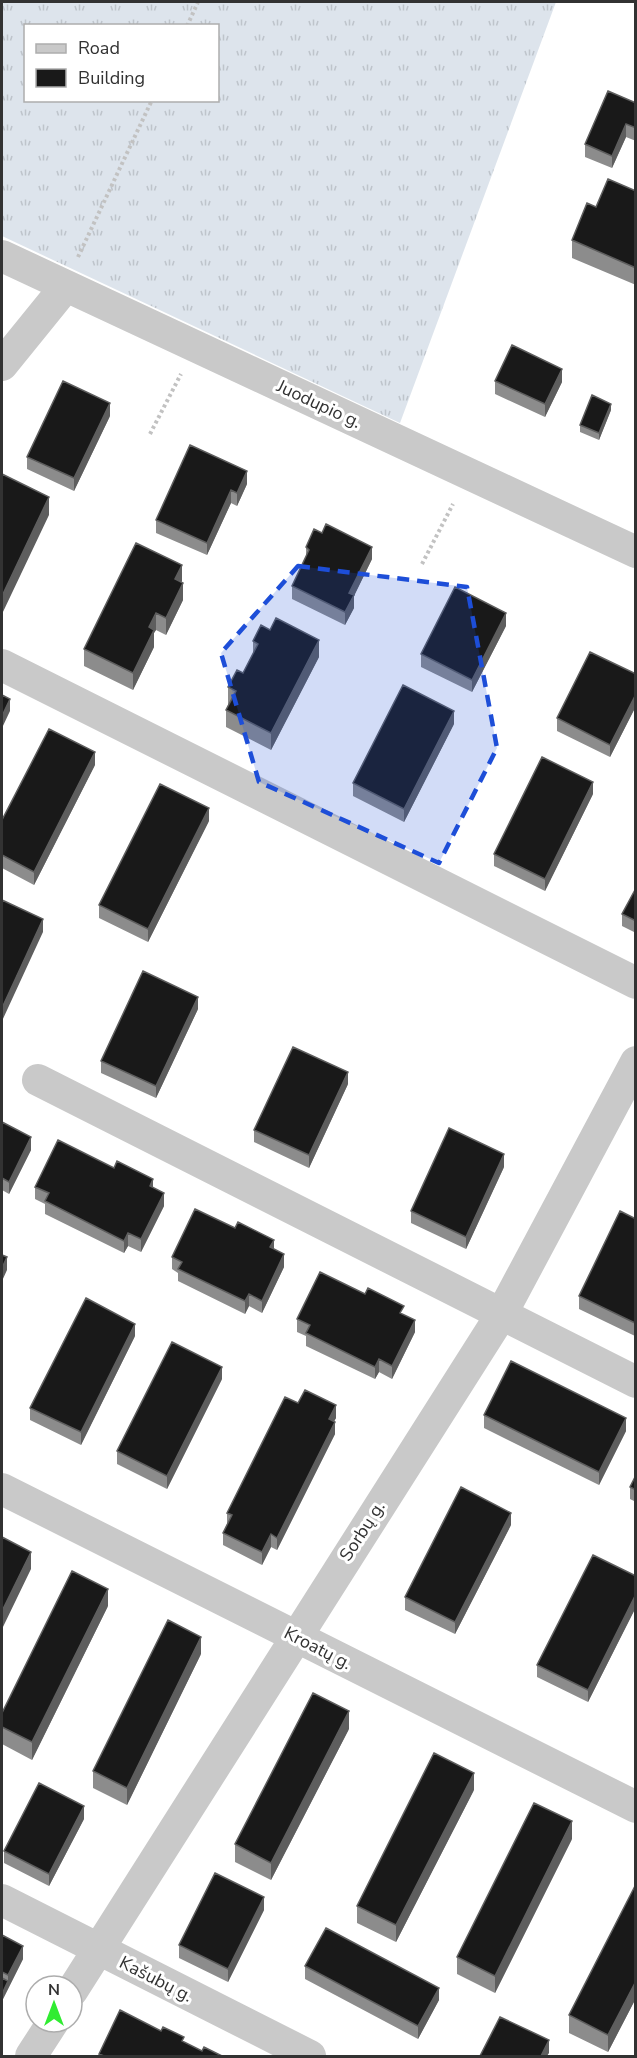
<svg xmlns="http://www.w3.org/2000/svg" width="637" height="2058" font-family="'Nunito Sans',sans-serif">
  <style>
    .grass { fill: url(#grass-tufts); fill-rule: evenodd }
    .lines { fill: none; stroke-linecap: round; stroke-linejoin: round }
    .path { stroke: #c2c2c2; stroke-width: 4; stroke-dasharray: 3 3; stroke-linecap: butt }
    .street { stroke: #c9c9c9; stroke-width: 32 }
    .wall { fill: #8c8c8c }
    .shaded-wall { fill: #5e5e5e }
    .building { fill: #191919; stroke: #5e5e5e; stroke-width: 1.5 }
    .marked { fill: #1d4ed8; fill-opacity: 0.2; stroke: #1d4ed8; stroke-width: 4.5; stroke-dasharray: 12 8; stroke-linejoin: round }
    .labels { text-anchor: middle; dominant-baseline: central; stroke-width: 6; stroke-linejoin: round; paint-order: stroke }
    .street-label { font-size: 18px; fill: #323232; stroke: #fff }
  </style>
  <defs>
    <pattern id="grass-tufts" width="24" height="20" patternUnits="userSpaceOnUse" patternTransform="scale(1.5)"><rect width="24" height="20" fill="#dde4ec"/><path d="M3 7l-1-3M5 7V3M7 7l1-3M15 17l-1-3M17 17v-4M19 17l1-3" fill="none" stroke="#bec4cb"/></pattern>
  </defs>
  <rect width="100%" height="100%" fill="#fff"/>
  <path class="grass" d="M2 2H556L400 423 2 236ZM26 26H218V100H26Z"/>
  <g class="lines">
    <path class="path" d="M187 26 198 2
      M78 257 152 100
      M150 434 181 374
      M422 564 453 504"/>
    <path class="street" d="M2 256 636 552
      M2 365 66 286
      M2 665 636 983
      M38 1080 636 1382
      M2 1489 636 1807
      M2 1900 310 2056
      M72 1991 501 1315 636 1062
      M31 2056 53 2022"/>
  </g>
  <path class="wall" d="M636 103V141L626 137 612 168 585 157V144Z
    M636 191V285L572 258V240Z
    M495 381 562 382 545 417 495 394Z
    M611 410 599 440 580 432V425Z
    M110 416 74 491 27 469V457Z
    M247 484 237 506 231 503 207 555 156 533V520Z
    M306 547 372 559 354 596V608L345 625 292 599V586L306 558Z
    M182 583 183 600 166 635 156 630 154 633V647L133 690 84 666V649Z
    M506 626 472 692 421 667V654Z
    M253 641 319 657 271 750 226 727V710L228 705V687L243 673 253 654Z
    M636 674V706L610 757 557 731V718Z
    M454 724 404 822 353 796V783Z
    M95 765 34 885 2 868V820Z
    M593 794 545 891 494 866V854Z
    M209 821 148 942 99 918V905Z
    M636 888V933L622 926V914Z
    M198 1009 156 1098 101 1073V1061Z
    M348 1084 309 1168 254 1142V1130Z
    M2 1122 31 1150 9 1194 2 1190Z
    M504 1167 466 1249 411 1223V1211Z
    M35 1187 153 1188 164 1206 141 1252 128 1246 124 1253 45 1214V1204L35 1199Z
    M636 1219V1334L635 1336 579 1309V1296Z
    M274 1249 284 1267 262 1313 249 1306 245 1314 178 1281V1273L172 1269V1257Z
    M404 1315 415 1332 392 1379 379 1372 375 1379 306 1346V1336L297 1332V1319Z
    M135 1336 81 1445 30 1420V1408Z
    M222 1379 167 1489 117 1464V1451Z
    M298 1403 336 1418 334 1421 335 1434 277 1550 271 1547 262 1565 223 1545V1533L227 1524V1513Z
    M484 1415 626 1431 599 1485 484 1428Z
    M636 1475V1502L630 1499V1487Z
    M511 1525 455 1634 405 1610V1597Z
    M636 1576V1607L588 1702 537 1677V1665Z
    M108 1606 32 1760 2 1744V1713Z
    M201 1654 127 1805 93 1788V1771Z
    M349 1729 271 1880 235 1862V1844Z
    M474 1790 396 1942 357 1923V1906Z
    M84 1819 49 1886 4 1863V1851Z
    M572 1839 495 1993 457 1974V1957Z
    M636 1884V1998L608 2052 569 2033V2015Z
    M264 1910 228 1982 179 1958V1945Z
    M2 1935 23 1959 2 2001Z
    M305 1966 439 2000 418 2039 305 1979Z"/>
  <path class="shaded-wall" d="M626 124V137L612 168V156Z
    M562 369V382L545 417V404Z
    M110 403V416L74 491V478Z
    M611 404V410L599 440V433Z
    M247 471V484L237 506V493Z
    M231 490V503L207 555V543Z
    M49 497V515L2 614V596Z
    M372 547V559L354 596V608L345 625V612L349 593Z
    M182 565V582L175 579Z
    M183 583V600L166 635V618Z
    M156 613V630L154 633V647L133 690V673L149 627Z
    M506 613V626L472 692V680Z
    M319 640V657L271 750V733Z
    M636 694V706L610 757V745Z
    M10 699V711L2 728V716Z
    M454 711V724L404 822V809Z
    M95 752V765L34 885V872Z
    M593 782V794L545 891V879Z
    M209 808V821L148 942V929Z
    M43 919V932L2 1021V1008Z
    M198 997V1009L156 1098V1086Z
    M348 1072V1084L309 1168V1155Z
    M31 1137V1150L9 1194V1182Z
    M504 1154V1167L466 1249V1237Z
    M153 1179V1191L150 1186Z
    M164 1193V1206L141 1252V1239Z
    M128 1233V1246L124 1253V1241Z
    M274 1240V1253L270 1247Z
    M284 1254V1267L262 1313V1301Z
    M7 1257V1270L2 1281V1268Z
    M249 1294V1306L245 1314V1301Z
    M415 1320V1332L392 1379V1366Z
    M135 1324V1336L81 1445V1432Z
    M379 1359V1372L375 1379V1367Z
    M222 1367V1379L167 1489V1476Z
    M336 1405V1418L329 1431V1419Z
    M626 1418V1431L599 1485V1472Z
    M335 1422V1434L277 1550V1538Z
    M511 1513V1525L455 1634V1622Z
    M271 1534V1547L262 1565V1552Z
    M31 1552V1569L2 1629V1611Z
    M108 1589V1606L32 1760V1742Z
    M636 1594V1607L588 1702V1690Z
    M201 1637V1654L127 1805V1788Z
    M349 1711V1729L271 1880V1863Z
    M474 1773V1790L396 1942V1925Z
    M84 1806V1819L49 1886V1874Z
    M572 1821V1839L495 1993V1976Z
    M264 1897V1910L228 1982V1969Z
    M23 1946V1959L2 2001V1994L8 1981V1975Z
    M636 1981V1998L608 2052V2035Z
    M439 1988V2000L418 2039V2026Z
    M549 2040V2053L547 2056H541Z"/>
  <path class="building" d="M608 91 636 103V128L626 124 612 156 585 144Z
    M608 179 636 191V268L572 240 587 203 596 207Z
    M512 345 562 369 545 404 495 381Z
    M63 381 110 403 74 478 27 457Z
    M592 395 611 404 599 433 580 425Z
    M190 445 247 471 237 493 231 490 207 543 156 520Z
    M2 474 49 497 2 596Z
    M326 524 372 547 349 593 354 595 345 612 292 586 309 550 306 547 314 529 322 533Z
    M136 543 182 565 175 579 183 583 166 618 156 613 149 627 154 630 133 673 84 649Z
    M455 587 506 613 472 680 421 654Z
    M276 618 319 640 271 733 226 710 236 691 228 687 237 670 243 673 258 644 253 641 261 625 270 630Z
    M590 652 636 674V694L610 745 557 718Z
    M403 685 454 711 404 809 353 783Z
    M2 695 10 699 2 716Z
    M49 729 95 752 34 872 2 855V820Z
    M542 757 593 782 545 879 494 854Z
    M160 784 209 808 148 929 99 905Z
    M636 888V921L622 914Z
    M2 900 43 919 2 1008Z
    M143 971 198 997 156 1086 101 1061Z
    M293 1047 348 1072 309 1155 254 1130Z
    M2 1122 31 1137 9 1182 2 1178Z
    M449 1128 504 1154 466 1237 411 1211Z
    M58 1140 114 1168 117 1161 153 1179 150 1186 164 1193 141 1239 128 1233 124 1241 45 1201 49 1193 35 1187Z
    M195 1209 235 1228 238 1222 274 1240 270 1247 284 1254 262 1301 249 1294 245 1301 178 1269 182 1262 172 1257Z
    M620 1211 636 1219 635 1323 579 1296Z
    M2 1255 7 1257 2 1268Z
    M320 1272 365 1294 368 1288 404 1306 400 1313 415 1320 392 1366 379 1359 375 1367 306 1333 310 1325 297 1319Z
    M86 1298 135 1324 81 1432 30 1408Z
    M172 1342 222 1367 167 1476 117 1451Z
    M511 1361 626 1418 599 1472 484 1415Z
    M305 1390 336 1405 329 1419 335 1422 277 1538 271 1534 262 1552 223 1533 232 1515 227 1513 285 1397 298 1403Z
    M636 1475V1490L630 1487Z
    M461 1487 511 1513 455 1622 405 1597Z
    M2 1537 31 1552 2 1611Z
    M593 1555 636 1576V1594L588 1690 537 1665Z
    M72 1571 108 1589 32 1742 2 1727V1713Z
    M168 1620 201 1637 127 1788 93 1771Z
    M313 1693 349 1711 271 1863 235 1844Z
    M434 1753 474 1773 396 1925 357 1906Z
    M39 1783 84 1806 49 1874 4 1851Z
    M534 1803 572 1821 495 1976 457 1957Z
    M215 1873 264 1897 228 1969 179 1945Z
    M636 1884V1981L608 2035 569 2015Z
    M326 1928 439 1988 418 2026 305 1966Z
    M2 1935 23 1946 8 1975 2 1972Z
    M2 1978 8 1981 2 1994Z
    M120 2010 161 2031 163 2027 184 2037 182 2041 202 2051 204 2047 222 2056H104L99 2054Z
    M500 2017 549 2040 541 2056H480Z"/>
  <path class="marked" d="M298 566 467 587 497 748 439 863 259 782 221 653Z"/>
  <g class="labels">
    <g class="street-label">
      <text transform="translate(319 404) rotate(25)">Juodupio g.</text>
      <text transform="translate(362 1531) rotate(-57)">Sorbų g.</text>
      <text transform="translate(318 1648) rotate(27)">Kroatų g.</text>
      <text transform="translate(156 1979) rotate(27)">Kašubų g.</text>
    </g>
  </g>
  <rect width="637" height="2058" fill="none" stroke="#323232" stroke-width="6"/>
  <rect x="24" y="24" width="195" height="78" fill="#ffffff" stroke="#adadad" stroke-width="1.5"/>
  <rect x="36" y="44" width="30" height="9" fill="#c9c9c9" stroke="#adadad" stroke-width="1.5"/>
  <text x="78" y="54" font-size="18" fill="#323232">Road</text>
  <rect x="36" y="69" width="30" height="18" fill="#191919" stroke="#adadad" stroke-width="1.5"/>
  <text x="78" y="84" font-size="18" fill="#323232">Building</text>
  <g transform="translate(54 2004)"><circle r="28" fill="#ffffff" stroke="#adadad" stroke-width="1.5"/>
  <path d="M0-4.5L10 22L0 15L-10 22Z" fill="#30ec31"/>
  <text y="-9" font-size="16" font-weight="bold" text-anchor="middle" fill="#323232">N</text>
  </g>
</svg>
